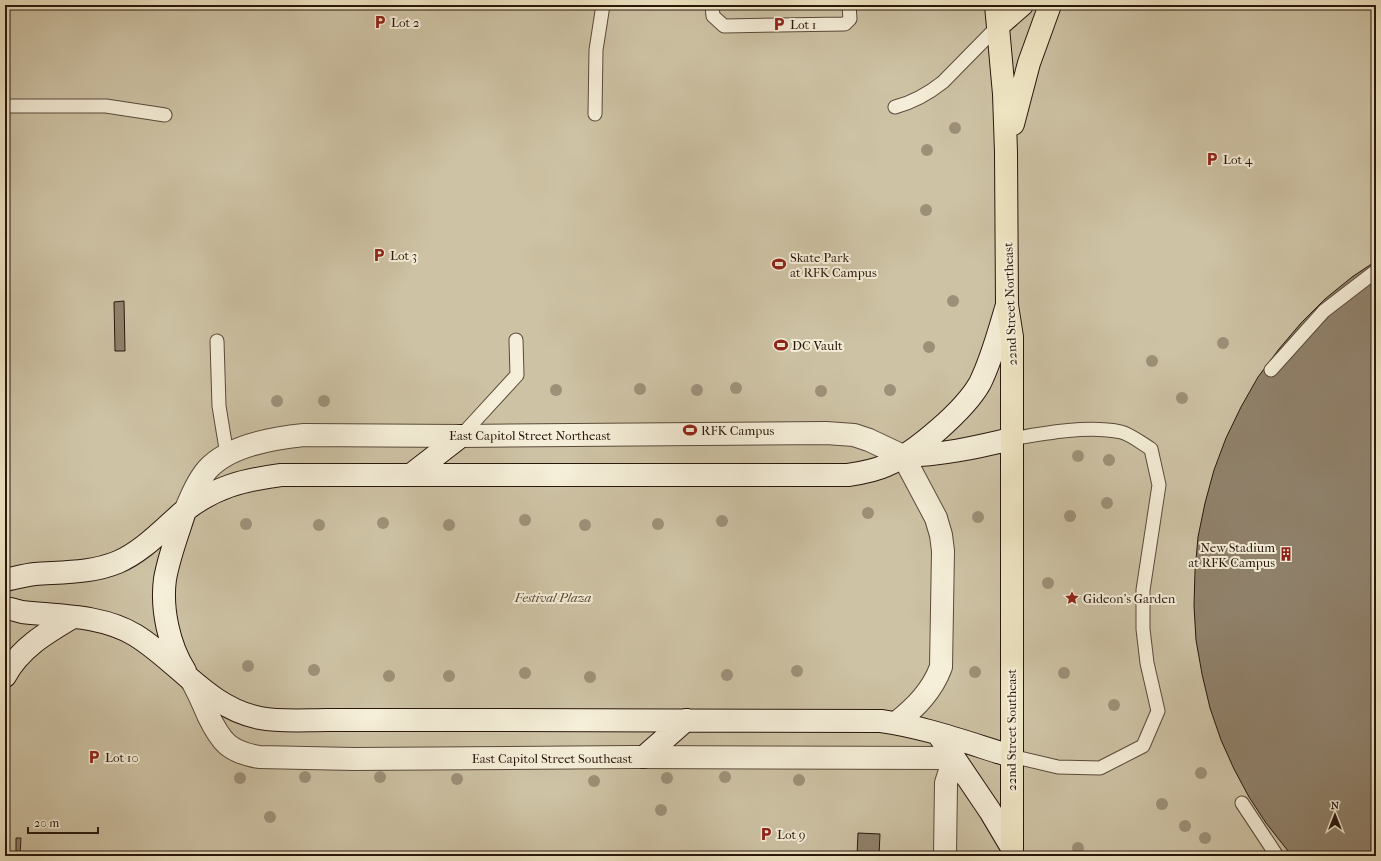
<svg xmlns="http://www.w3.org/2000/svg" width="1381" height="861" font-family="'IM FELL French Canon',serif">
  <style>
    .green { fill: #cdc2a4; stroke: #7b6c58 }
    .building { fill: #90826c; stroke: #29170d }
    .lines { fill: none; stroke-linecap: round; stroke-linejoin: round }
    .lane-casing { stroke: #5a4a3a; stroke-width: 15 }
    .street-casing { stroke: #5a4a3a; stroke-width: 24 }
    .secondary-casing { stroke: #29170d; stroke-width: 24 }
    .primary-casing { stroke: #29170d; stroke-width: 24 }
    .lane { stroke: #f5eed8; stroke-width: 13 }
    .street { stroke: #f5eed8; stroke-width: 22 }
    .secondary { stroke: #f5eed8; stroke-width: 22 }
    .primary { stroke: #efe5c3; stroke-width: 22 }
    .tree { fill: #9d9078 }
    .labels { text-anchor: middle; dominant-baseline: central; stroke-width: 4; stroke-linejoin: round; paint-order: stroke }
    .poi-label { font-size: 13px; fill: #29170d; stroke: #f5eed8; text-anchor: start }
    .street-label { font-size: 13px; fill: #29170d; stroke: #f5eed8 }
    .park-label { font-size: 13px; font-style: italic; fill: #5a4a3a; stroke: #f5eed8 }
  </style>
  <rect width="100%" height="100%" fill="#efe5c3"/>
  <filter id="stains"><feTurbulence type="fractalNoise" baseFrequency=".005" numOctaves="4"/><feColorMatrix values="0 0 0 0 .2 0 0 0 0 .09 0 0 0 0 .02 0 0 0 .5 -.17"/></filter>
  <radialGradient id="worn" r=".72"><stop offset=".6" stop-color="#630" stop-opacity="0"/><stop offset="1" stop-color="#630" stop-opacity=".3"/></radialGradient>
  <path class="green" d="M5 5H1376V856H5Z"/>
  <path class="building" d="M1376 261V856H1292L1266 823 1249 797 1234 769 1221 740 1210 708 1202 674 1196 640 1194 606 1195 571 1198 537 1205 503 1214 470 1226 438 1241 407 1258 377 1279 349 1301 323 1325 299 1352 277Z
    M124 301 125 351H115L114 302Z
    M858 833 880 834 879 856H857Z
    M16 838H21L20 856H16Z"/>
  <g class="lines">
    <defs>
      <path id="lane" d="M712 5 713 16 724 26 845 24 850 19 849 5
        M5 106H106L165 115
        M895 107C914 102 928 94 943 82L999 25
        M595 114 596 50 603 5
        M217 341 219 406 227 455
        M1271 370 1324 311 1376 271
        M461 436 517 375 516 340
        M1011 439C1045 433 1088 425 1121 432 1130 434 1143 444 1151 449L1159 485 1143 590V629L1147 663 1158 711 1143 746 1100 768 1058 767 1011 756
        M1242 803 1277 856"/>
      <path id="street" d="M185 511C191 497 197 482 207 470 228 446 274 438 304 435L461 436 826 433 854 435 869 440 903 456 936 518 941 535 943 551 941 667C932 691 916 707 896 723
        M192 681C198 692 203 703 208 715 221 742 229 752 259 757L354 759 634 757 954 758 946 783 945 856"/>
      <path id="secondary" d="M903 456C941 455 974 448 1011 439
        M412 474 461 436
        M185 511C178 533 169 556 165 579 161 609 169 646 185 671
        M5 580C15 578 25 575 35 574 63 572 92 573 118 562 143 551 163 529 183 512 214 487 243 480 281 475H848C862 473 874 471 887 465 915 453 965 410 980 383 992 359 999 331 1007 305
        M5 609H11L22 612C59 616 102 615 135 635 178 661 208 708 260 718 281 722 305 720 327 720 371 720 416 720 461 720 601 720 741 720 881 721 925 727 968 743 1011 756
        M5 676C20 648 46 633 73 617
        M938 734 990 811 1012 848
        M644 757 686 720"/>
      <path id="primary" d="M996 5 1004 94 1006 152 1007 305 1012 337V856
        M999 25 1022 5
        M1013 124 1029 63 1050 5"/>
    </defs>
    <use href="#lane" class="lane-casing"/>
    <use href="#street" class="street-casing"/>
    <use href="#secondary" class="secondary-casing"/>
    <use href="#primary" class="primary-casing"/>
    <use href="#lane" class="lane"/>
    <use href="#street" class="street"/>
    <use href="#secondary" class="secondary"/>
    <use href="#primary" class="primary"/>
  </g>
  <g class="tree">
    <circle cx="955" cy="128" r="6"/>
    <circle cx="927" cy="150" r="6"/>
    <circle cx="926" cy="210" r="6"/>
    <circle cx="953" cy="301" r="6"/>
    <circle cx="1223" cy="343" r="6"/>
    <circle cx="929" cy="347" r="6"/>
    <circle cx="1152" cy="361" r="6"/>
    <circle cx="736" cy="388" r="6"/>
    <circle cx="640" cy="389" r="6"/>
    <circle cx="556" cy="390" r="6"/>
    <circle cx="697" cy="390" r="6"/>
    <circle cx="890" cy="390" r="6"/>
    <circle cx="821" cy="391" r="6"/>
    <circle cx="1182" cy="398" r="6"/>
    <circle cx="277" cy="401" r="6"/>
    <circle cx="324" cy="401" r="6"/>
    <circle cx="1078" cy="456" r="6"/>
    <circle cx="1109" cy="460" r="6"/>
    <circle cx="1107" cy="503" r="6"/>
    <circle cx="868" cy="513" r="6"/>
    <circle cx="1070" cy="516" r="6"/>
    <circle cx="978" cy="517" r="6"/>
    <circle cx="525" cy="520" r="6"/>
    <circle cx="722" cy="521" r="6"/>
    <circle cx="383" cy="523" r="6"/>
    <circle cx="246" cy="524" r="6"/>
    <circle cx="658" cy="524" r="6"/>
    <circle cx="319" cy="525" r="6"/>
    <circle cx="449" cy="525" r="6"/>
    <circle cx="585" cy="525" r="6"/>
    <circle cx="1048" cy="583" r="6"/>
    <circle cx="248" cy="666" r="6"/>
    <circle cx="314" cy="670" r="6"/>
    <circle cx="797" cy="671" r="6"/>
    <circle cx="975" cy="672" r="6"/>
    <circle cx="525" cy="673" r="6"/>
    <circle cx="1064" cy="673" r="6"/>
    <circle cx="727" cy="675" r="6"/>
    <circle cx="389" cy="676" r="6"/>
    <circle cx="449" cy="676" r="6"/>
    <circle cx="590" cy="677" r="6"/>
    <circle cx="1114" cy="705" r="6"/>
    <circle cx="1201" cy="773" r="6"/>
    <circle cx="305" cy="777" r="6"/>
    <circle cx="380" cy="777" r="6"/>
    <circle cx="725" cy="777" r="6"/>
    <circle cx="240" cy="778" r="6"/>
    <circle cx="667" cy="778" r="6"/>
    <circle cx="457" cy="779" r="6"/>
    <circle cx="799" cy="780" r="6"/>
    <circle cx="594" cy="781" r="6"/>
    <circle cx="1162" cy="804" r="6"/>
    <circle cx="661" cy="810" r="6"/>
    <circle cx="270" cy="817" r="6"/>
    <circle cx="1185" cy="826" r="6"/>
    <circle cx="1205" cy="838" r="6"/>
    <circle cx="1078" cy="848" r="6"/>
  </g>
  <defs>
    <symbol id="parking-bare" viewBox="-9 -9 18 18"><path d="M-3.5-5.5H1a3.5 3.5 0 0 1 0 7H-1V5.5H-3.5ZM-1-3.4V-.6H.8a1.4 1.4 0 0 0 0-2.8Z" fill="#8f2418" stroke="#f5eed8" stroke-width="2.5" paint-order="stroke"/></symbol>
    <symbol id="stadium-bare" viewBox="-9 -9 18 18"><path d="M0-5a6.5 5 0 1 0 0 10a6.5 5 0 1 0 0-10ZM-3.5-1.8h7v3.6h-7Z" fill="#8f2418" stroke="#f5eed8" stroke-width="2.5" paint-order="stroke"/></symbol>
    <symbol id="building-bare" viewBox="-9 -9 18 18"><path d="M-4-6H4V6H1V3H-1V6H-4ZM-2.5-4.3h1.7v1.8h-1.7ZM.8-4.3h1.7v1.8H.8ZM-2.5-1h1.7V.8h-1.7ZM.8-1h1.7V.8H.8Z" fill="#8f2418" stroke="#f5eed8" stroke-width="2.5" paint-order="stroke"/></symbol>
    <symbol id="sight-bare" viewBox="-9 -9 18 18"><path d="M0-6L1.8-2.2L6-1.7L2.9 1.2L3.7 5.4L0 3.3L-3.7 5.4L-2.9 1.2L-6-1.7L-1.8-2.2Z" fill="#8f2418" stroke="#f5eed8" stroke-width="2.5" paint-order="stroke"/></symbol>
  </defs>
  <g fill-rule="evenodd">
    <use href="#parking-bare" x="370" y="12" width="20" height="20"/>
    <use href="#parking-bare" x="769" y="14" width="20" height="20"/>
    <use href="#parking-bare" x="1202" y="149" width="20" height="20"/>
    <use href="#parking-bare" x="369" y="245" width="20" height="20"/>
    <use href="#stadium-bare" x="769" y="254" width="20" height="20"/>
    <use href="#stadium-bare" x="771" y="335" width="20" height="20"/>
    <use href="#stadium-bare" x="680" y="420" width="20" height="20"/>
    <use href="#building-bare" x="1276" y="544" width="20" height="20"/>
    <use href="#sight-bare" x="1062" y="588" width="20" height="20"/>
    <use href="#parking-bare" x="84" y="747" width="20" height="20"/>
    <use href="#parking-bare" x="756" y="824" width="20" height="20"/>
  </g>
  <g class="labels">
    <g class="poi-label">
      <text x="391" y="22">Lot 2</text>
      <text x="790" y="24">Lot 1</text>
      <text x="1223" y="159">Lot 4</text>
      <text x="390" y="255">Lot 3</text>
      <text x="790" y="257">Skate Park<tspan x="790" dy="15">at RFK Campus</tspan></text>
      <text x="792" y="345">DC Vault</text>
      <text x="701" y="430">RFK Campus</text>
      <text x="1275" y="547" text-anchor="end">New Stadium<tspan x="1275" dy="15">at RFK Campus</tspan></text>
      <text x="1083" y="598">Gideon's Garden</text>
      <text x="105" y="757">Lot 10</text>
      <text x="777" y="834">Lot 9</text>
    </g>
    <g class="street-label">
      <text transform="translate(1010 304) rotate(-92)">22nd Street Northeast</text>
      <text x="530" y="435">East Capitol Street Northeast</text>
      <text transform="translate(1011 730) rotate(-90)">22nd Street Southeast</text>
      <text x="552" y="758">East Capitol Street Southeast</text>
    </g>
    <g class="park-label">
      <text x="553" y="597">Festival Plaza</text>
    </g>
  </g>
  <rect width="1381" height="861" fill="none" stroke="#efe5c3" stroke-width="20"/>
  <rect x="6" y="6" width="1369" height="849" fill="none" stroke="#29170d" stroke-width="2"/>
  <rect x="10" y="10" width="1361" height="841" fill="none" stroke="#29170d"/>
  <g transform="translate(1335 815)" stroke="#f5eed8" stroke-width="3" paint-order="stroke">
  <path d="M0-3L7 15L0 10L-7 15Z" fill="#29170d"/>
  <text y="-6" font-size="11" font-weight="bold" text-anchor="middle" fill="#29170d">N</text>
  </g>
  <path d="M28 827v6h70v-6" fill="none" stroke="#29170d" stroke-width="2"/>
  <text x="34" y="827" font-size="12" fill="#29170d" stroke="#f5eed8" stroke-width="3" paint-order="stroke">20 m</text>
  <rect width="100%" height="100%" filter="url(#stains)"/>
  <rect width="100%" height="100%" fill="url(#worn)"/>
</svg>
